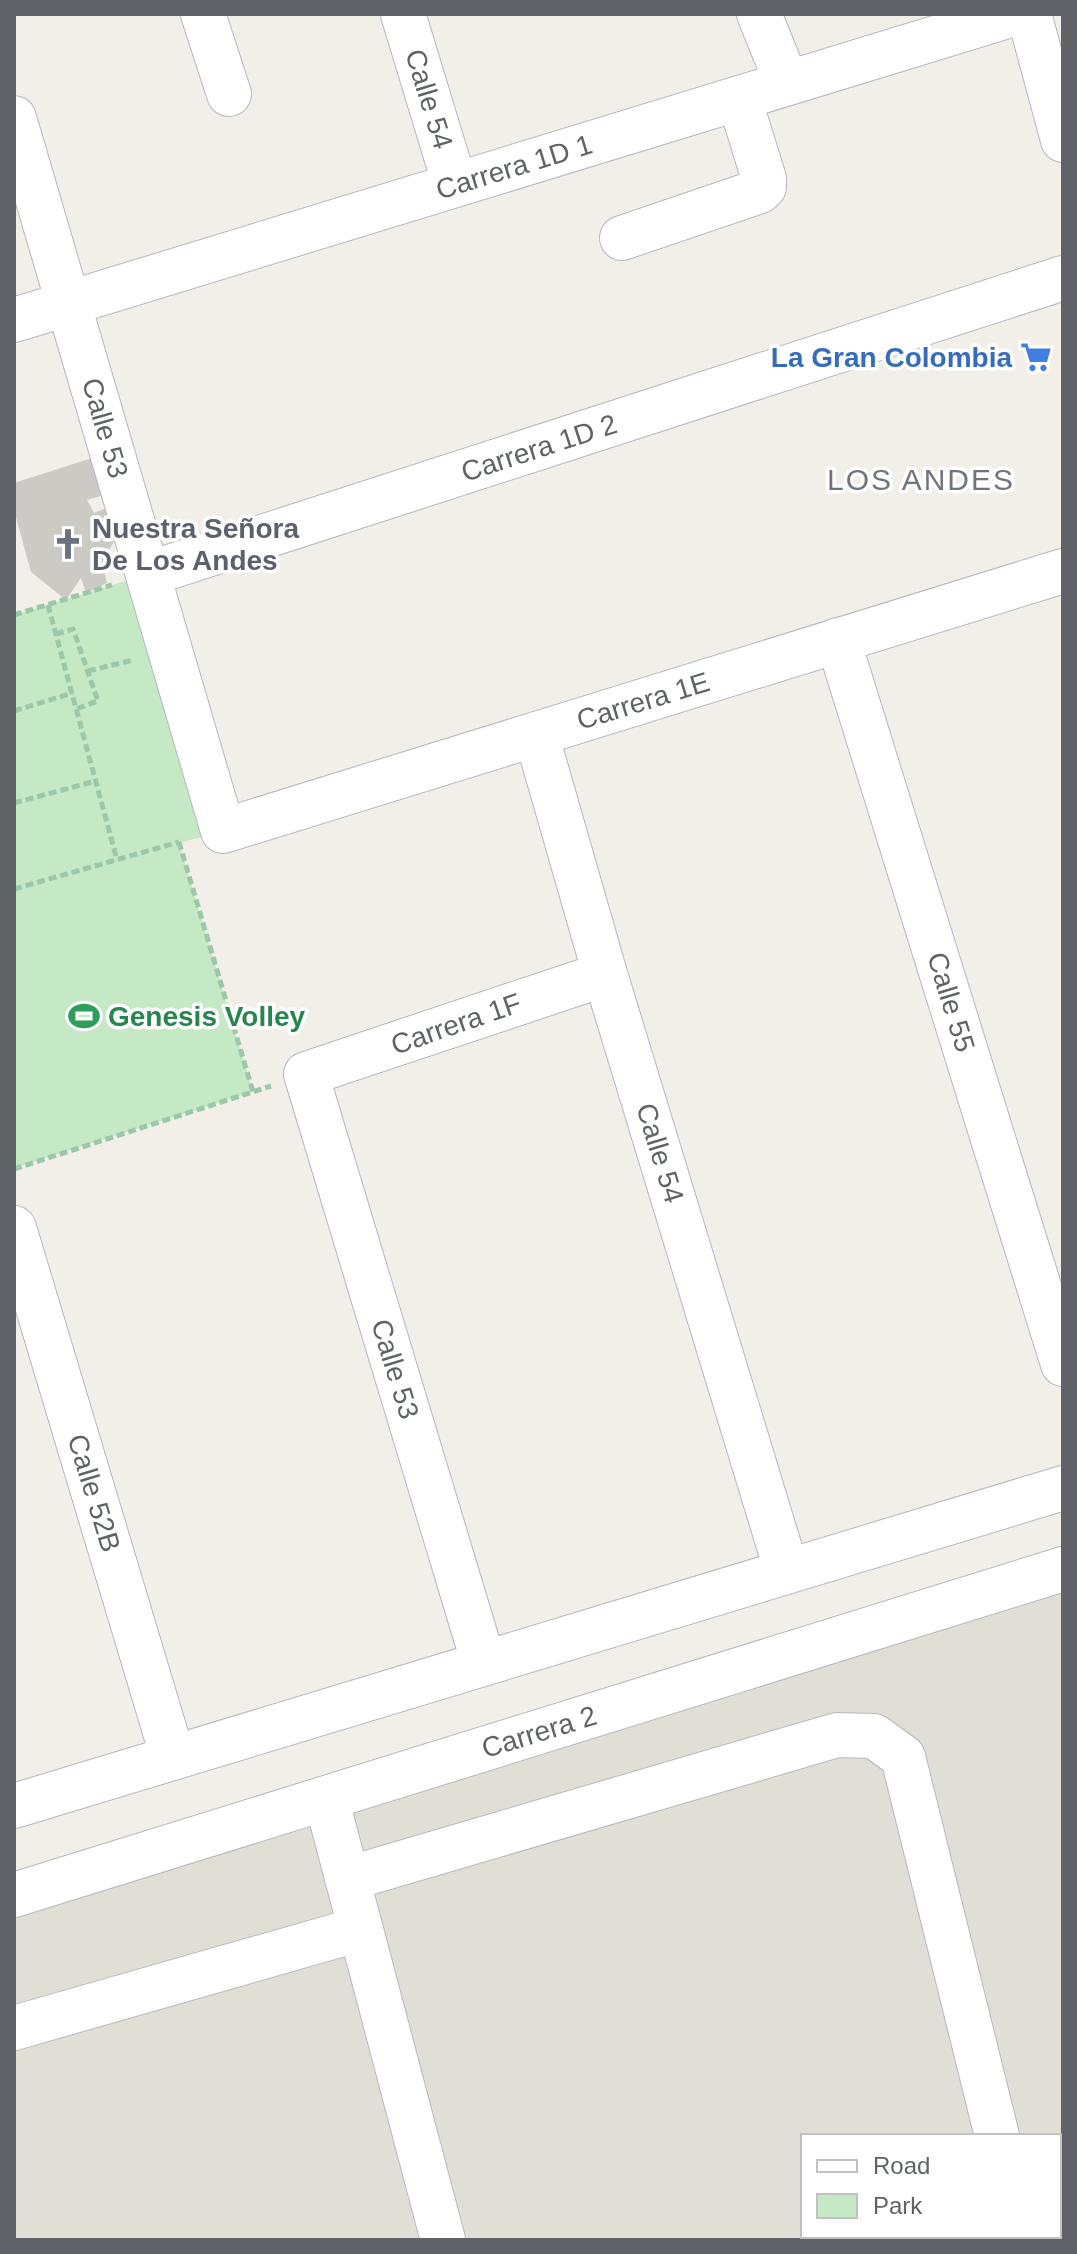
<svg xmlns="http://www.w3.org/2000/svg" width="1077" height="2254" font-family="Arial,sans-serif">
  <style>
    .education { fill: #e1ded6; fill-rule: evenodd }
    .green { fill: #c5e8c5 }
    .building { fill: #cccac5 }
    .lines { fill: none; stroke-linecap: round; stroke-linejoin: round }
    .minor-casing { stroke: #b5b8bc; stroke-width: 46 }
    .path { stroke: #9cc7a9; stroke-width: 5; stroke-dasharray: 8 4; stroke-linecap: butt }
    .minor { stroke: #fff; stroke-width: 44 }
    .labels { text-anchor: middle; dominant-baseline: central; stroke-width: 7; stroke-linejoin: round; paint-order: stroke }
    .street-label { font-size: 28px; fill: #5f6368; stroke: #fff }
    .shop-label { font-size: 28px; font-weight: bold; fill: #366cbe; stroke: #fff; text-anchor: end }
    .worship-label { font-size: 28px; font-weight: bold; fill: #5b616d; stroke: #fff; text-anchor: start }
    .leisure-label { font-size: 28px; font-weight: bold; fill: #27864d; stroke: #fff; text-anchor: start }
    .neighbourhood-label { font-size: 30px; letter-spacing: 2px; fill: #70757a; stroke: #fff }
  </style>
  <rect width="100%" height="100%" fill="#f1efe8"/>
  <path class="education" d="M1063 1569V2240H14V1895ZM803 2136H1059V2236H803Z"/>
  <path class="green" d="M148 574 223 831 179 843 253 1092 14 1168V615Z"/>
  <path class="building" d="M92 458 104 495 87 500 94 513 109 507 123 525 102 563 107 583 86 593 81 578 66 600 31 572 14 510V483Z"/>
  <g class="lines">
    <defs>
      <path id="minor" d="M203 14 229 94
        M403 14 455 185
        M759 14 787 83
        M1029 14 1063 140
        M14 118 223 831 1063 571
        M622 238 760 191 764 187V179L739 98
        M14 320 1014 14
        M148 574 1063 278
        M838 640 1063 1364
        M536 734 605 974 787 1572
        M14 1228 173 1758
        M484 1664 306 1074 605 974
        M326 1798 443 2240
        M14 1806 1063 1488
        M347 1879 837 1735 874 1736 903 1757 997 2136
        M14 1895 1063 1569
        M14 2028 360 1929
        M1022 2236 1023 2240"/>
    </defs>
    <use href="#minor" class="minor-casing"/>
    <path class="path" d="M48 605 117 860
      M14 615 112 585
      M56 634 73 629 98 701 76 709
      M88 671 133 660
      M14 711 72 693
      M14 803 96 781
      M179 842 253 1092
      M14 889 179 842
      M14 1169 271 1086"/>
    <use href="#minor" class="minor"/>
  </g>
  <defs>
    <symbol id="supermarket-bare" viewBox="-9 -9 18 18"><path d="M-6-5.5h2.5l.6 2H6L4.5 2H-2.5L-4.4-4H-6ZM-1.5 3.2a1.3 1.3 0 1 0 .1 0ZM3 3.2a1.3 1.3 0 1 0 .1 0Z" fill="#3f7fe0" stroke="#fff" stroke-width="2.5" paint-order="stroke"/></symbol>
    <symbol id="church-bare" viewBox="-9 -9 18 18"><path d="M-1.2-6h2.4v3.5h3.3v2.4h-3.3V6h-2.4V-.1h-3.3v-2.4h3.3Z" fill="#6b7280" stroke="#fff" stroke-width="2.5" paint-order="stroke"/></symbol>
    <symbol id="stadium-bare" viewBox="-9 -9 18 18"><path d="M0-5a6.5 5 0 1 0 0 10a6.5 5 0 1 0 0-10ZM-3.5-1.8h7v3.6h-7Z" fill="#2e9e5b" stroke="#fff" stroke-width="2.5" paint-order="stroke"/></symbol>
  </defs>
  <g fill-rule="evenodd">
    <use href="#supermarket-bare" x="1014" y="335" width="44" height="44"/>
    <use href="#church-bare" x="46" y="522" width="44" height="44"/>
    <use href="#stadium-bare" x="62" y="994" width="44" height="44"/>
  </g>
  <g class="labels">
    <g class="street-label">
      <text transform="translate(429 99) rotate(73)">Calle 54</text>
      <text transform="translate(514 167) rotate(-17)">Carrera 1D 1</text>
      <text transform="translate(105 428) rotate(74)">Calle 53</text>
      <text transform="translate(539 448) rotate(-18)">Carrera 1D 2</text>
      <text transform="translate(643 701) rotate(-17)">Carrera 1E</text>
      <text transform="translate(951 1002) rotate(73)">Calle 55</text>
      <text transform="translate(456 1024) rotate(-19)">Carrera 1F</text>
      <text transform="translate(660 1153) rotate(73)">Calle 54</text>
      <text transform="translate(395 1369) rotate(73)">Calle 53</text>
      <text transform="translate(94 1493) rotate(73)">Calle 52B</text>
      <text transform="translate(539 1732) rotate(-17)">Carrera 2</text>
    </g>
    <g class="shop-label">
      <text x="1012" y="357">La Gran Colombia</text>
    </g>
    <g class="worship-label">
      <text x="92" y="528">Nuestra Señora<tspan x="92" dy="32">De Los Andes</tspan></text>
    </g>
    <g class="leisure-label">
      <text x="108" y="1016">Genesis Volley</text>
    </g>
    <g class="neighbourhood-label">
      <text x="921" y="479">LOS ANDES</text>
    </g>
  </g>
  <rect width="1077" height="2254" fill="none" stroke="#5f6368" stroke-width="32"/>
  <rect x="801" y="2134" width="260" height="104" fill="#ffffff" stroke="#bfc1c3" stroke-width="2"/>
  <rect x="817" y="2160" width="40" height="12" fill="#ffffff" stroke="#bfc1c3" stroke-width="2"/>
  <text x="873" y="2174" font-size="24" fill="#5f6368">Road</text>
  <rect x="817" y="2194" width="40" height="24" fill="#c5e8c5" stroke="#bfc1c3" stroke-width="2"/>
  <text x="873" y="2214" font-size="24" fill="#5f6368">Park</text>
</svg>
